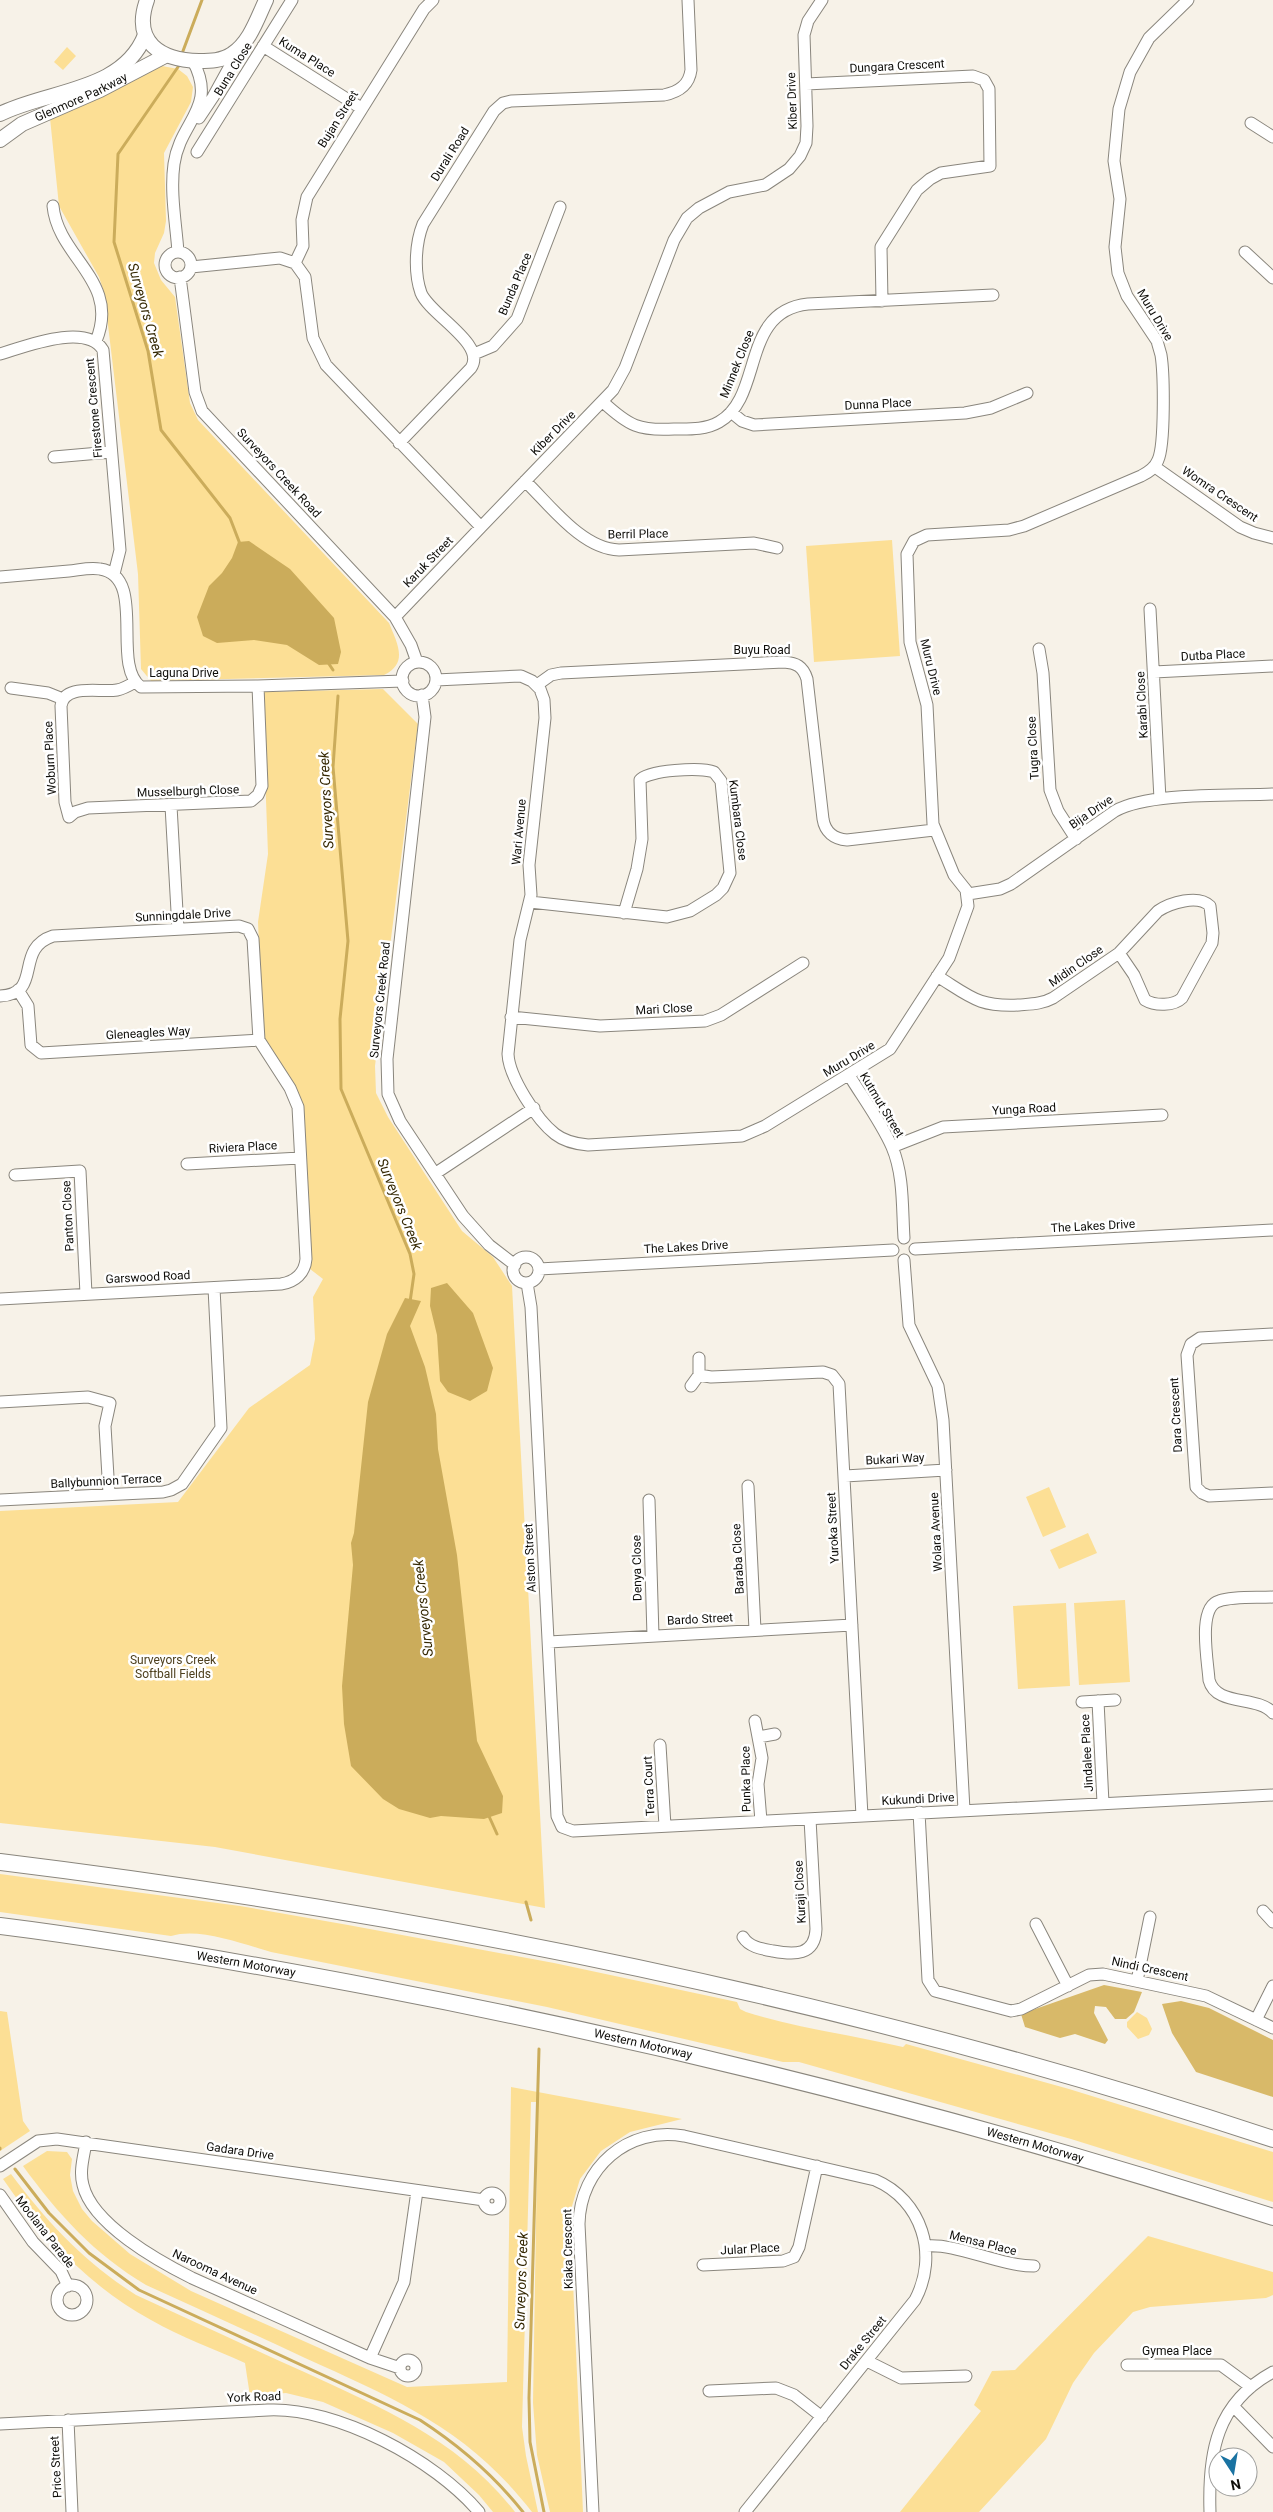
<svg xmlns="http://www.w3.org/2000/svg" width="1273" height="2512" font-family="Roboto,sans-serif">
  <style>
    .green { fill: #fcdf95 }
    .forest { fill: #d8b969 }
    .water { fill: #cbac5b }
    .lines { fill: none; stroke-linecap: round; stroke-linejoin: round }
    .stream { stroke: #cbac5b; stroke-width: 3 }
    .minor-casing { stroke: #8a867d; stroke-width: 13 }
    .major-casing { stroke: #8a867d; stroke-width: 16 }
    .highway-casing { stroke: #8a867d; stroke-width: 18 }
    .minor { stroke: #fff; stroke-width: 11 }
    .major { stroke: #fff; stroke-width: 14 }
    .highway { stroke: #fff; stroke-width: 16 }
    .labels { text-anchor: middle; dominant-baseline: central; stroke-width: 5; stroke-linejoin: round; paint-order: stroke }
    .street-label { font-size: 12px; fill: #0f0e0a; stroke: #fff }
    .park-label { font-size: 12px; fill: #4e401e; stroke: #fff }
    .water-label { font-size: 14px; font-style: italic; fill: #352803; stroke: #fff }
  </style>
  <rect width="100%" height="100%" fill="#f7f2e8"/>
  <path class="green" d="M67 47 76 56 63 70 54 62Z
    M162 66 178 69 187 76 193 87 191 102 164 153 166 221 164 233 155 253 154 263 161 280 175 297 190 403 198 420 389 623C397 643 409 663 384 675L151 681 141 669 138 574 104 292 99 277 59 206 50 118Z
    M892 540 900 656 814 662 806 546Z
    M383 689 418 724 375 1066 376 1093 388 1117 462 1231 493 1257 512 1286 545 1908 215 1847 0 1823V1511L178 1502 249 1408 310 1365 315 1339 313 1297 323 1279 310 1269 302 1105 263 1040 258 922 268 854 262 692Z
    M1049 1487 1066 1527 1043 1537 1026 1497Z
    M1088 1533 1097 1553 1059 1569 1050 1550Z
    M1125 1600 1130 1682 1079 1685 1074 1603Z
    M1066 1603 1070 1686 1018 1689 1013 1606Z
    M0 1874 240 1906 348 1925 554 1963 737 2002 740 2009 746 2012C798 2028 851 2035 903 2047L906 2044 1069 2089 1273 2152V2202L1071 2139 799 2062H783L547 2007 271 1952C243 1944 199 1927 171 1936L0 1912Z
    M0 2011 7 2012 23 2121 30 2131 0 2151Z
    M1137 2012 1147 2018 1152 2029 1149 2035 1138 2039 1127 2027V2022Z
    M511 2087 682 2119 630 2132 601 2151 580 2179 570 2213 583 2512H550L537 2455 533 2403 538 2102H531L522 2427 526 2456 538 2512H532C469 2430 396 2399 305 2358 252 2333 199 2309 146 2285 94 2254 58 2214 23 2166L47 2151 67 2152 72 2159 70 2175 73 2191 82 2209 92 2221 130 2254 191 2291 407 2387 507 2382Z
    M11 2174C48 2223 83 2261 136 2295 191 2320 246 2346 302 2371 384 2409 458 2439 515 2512H493L479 2495 444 2462 393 2433 323 2402 286 2393 250 2396 245 2363C214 2349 181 2337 151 2320 89 2286 43 2237 3 2179Z
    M1148 2236 1273 2272V2295L1266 2298 1150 2307 1133 2312 1094 2353 1073 2383 1046 2439 979 2512H900L981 2411 974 2405 992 2371 1015 2370Z"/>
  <path class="forest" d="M1104 1985 1142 1992 1134 2012 1126 2019H1115L1106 2007 1095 2006 1094 2013 1108 2040 1105 2044 1075 2034 1060 2038 1025 2027 1021 2014Z
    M1181 2001 1209 2008 1273 2040V2097L1196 2072 1172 2033 1162 2004Z"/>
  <path class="water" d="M249 541 290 569 334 618 341 652 338 664 319 665 287 645 254 640 217 643 203 636 197 617 209 586 222 573 232 558 238 542Z
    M447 1283 473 1313 493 1368 487 1391 470 1401 448 1392 440 1381 437 1335 430 1306 431 1288Z
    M405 1298 421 1301 410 1326 425 1367 436 1414 438 1449 457 1555 477 1741 503 1796 502 1813 484 1819 441 1816 430 1818 399 1809 383 1799 351 1766 344 1724 342 1686 353 1565 351 1543 354 1533 368 1402 387 1334Z"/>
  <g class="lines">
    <path class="stream" d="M183 51 202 0
      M178 67 118 154 114 242 148 351 161 430 230 518 240 544
      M327 661 333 670
      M338 696 333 767 348 941 340 1019 341 1089 410 1254 414 1274 410 1302
      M488 1814 497 1834
      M526 1902 531 1920
      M539 2049 529 2398 530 2442 544 2512
      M0 2148V2149
      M15 2169 49 2213 89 2253 139 2290 420 2420C460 2446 493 2474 523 2512"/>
    <defs>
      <path id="minor" d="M263 46 361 108
        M806 84 973 76 984 80 989 89 990 166 941 173 930 179 917 190 881 247 882 301
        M199 118 213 97 240 48
        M1251 123 1273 137
        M197 152 292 0
        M53 206C58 258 121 281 96 341
        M178 252C176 224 170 192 174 164 180 121 218 108 193 61
        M1245 252 1273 278
        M165 265a13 13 0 1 1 26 0a13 13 0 1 1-26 0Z
        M295 263 303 246 302 220 307 197 424 9 433 0
        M191 267 280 258 295 263 305 277 313 338 326 365 481 527 613 390 625 368 674 240 687 218 699 208 729 192 765 185 789 169 800 156 806 143 807 126 804 35 808 21 822 0
        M180 277 195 392 202 411 395 617 411 645 417 662
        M0 354C24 347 86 322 103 350L120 550 114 574
        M474 354 493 346 517 319 560 207
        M603 402C629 426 639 431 674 429 689 429 705 430 719 422 764 397 740 311 808 304L993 295
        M731 412 742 421 754 425 965 413 991 408 1027 393
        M399 443 471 368C487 344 430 315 421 293 414 273 415 244 423 224L494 111 503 103 511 101 664 95C679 92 689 85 691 70L688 0
        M54 457 111 452
        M1155 467 1240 527 1254 533 1273 538
        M525 481C550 505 582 549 619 550L754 543 777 548
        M0 577C23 575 46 573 69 571 79 570 90 567 100 569 148 576 110 665 141 687L258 686 403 681
        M1150 609 1160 799
        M395 617 481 527
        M1039 649 1043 673 1050 790 1058 811 1076 839
        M402 679a17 17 0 1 1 34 0a17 17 0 1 1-34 0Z
        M1154 672 1273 666
        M436 680 521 676 532 681 540 689 544 700 545 718 529 865 531 895 520 940 508 1054C509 1077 537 1120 555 1134 564 1141 576 1144 588 1145L742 1136 765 1126 890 1049 949 958 968 906 966 890 954 875 933 824 927 705 910 642 907 554 914 541 927 535 1009 530 1024 526 1141 476C1149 472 1155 468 1158 460 1165 445 1164 374 1161 355L1157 341 1127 296 1118 273 1115 247 1120 199 1114 161 1119 109 1130 72 1149 38 1188 0
        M135 682C130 685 123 689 117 690 100 693 64 683 61 706L65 802 69 817 75 812 88 808 251 801 258 795 262 786 258 686
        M537 685 551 675 561 673 784 662C796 663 803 666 807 679L823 819C825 832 834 839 847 840L934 830
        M11 688 48 693 63 699
        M422 695 425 717 387 1059 388 1094 400 1121 463 1216 489 1245 515 1265
        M171 806 178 929
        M968 894 1000 889 1011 884 1115 811C1149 792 1232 796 1273 794
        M530 902 667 917 690 911 716 895 723 888 730 873 721 781 714 772C702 767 647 770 640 780L642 839 637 869 624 913
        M937 976C971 997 978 1007 1019 1005 1031 1004 1042 1004 1053 998L1119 953 1158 911C1170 903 1198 894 1210 906L1213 933 1212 943 1182 998C1174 1006 1155 1006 1145 1000L1134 975 1119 953
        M18 990 28 1006 31 1045 41 1053 259 1040
        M0 996C44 994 13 949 53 936L239 926 248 929 253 939 259 1040 290 1088 298 1107 306 1259C305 1273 295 1282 281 1284L0 1299
        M511 1017 600 1026 705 1021 721 1015 803 963
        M849 1075C863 1098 881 1122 892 1147 904 1175 902 1208 904 1238
        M892 1147 943 1127 1162 1115
        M187 1164 300 1158
        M436 1173 534 1108
        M15 1175 80 1171 86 1294
        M915 1249 1273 1230
        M513 1270a13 13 0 1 1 26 0a13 13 0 1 1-26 0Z
        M904 1260 909 1325 938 1386 943 1420 964 1810
        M539 1269 893 1250
        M527 1283 531 1307 557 1816 562 1827 573 1831 1273 1795
        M1273 1334 1200 1338 1191 1344 1187 1355 1196 1487 1202 1493 1209 1496 1273 1493
        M699 1375 711 1377 823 1372 832 1375 839 1384 862 1816
        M691 1386 699 1375V1358
        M0 1402 88 1397 110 1403 105 1426 109 1494
        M845 1476 946 1470
        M748 1486 755 1630
        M0 1500 163 1492 171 1490 182 1484 221 1428 214 1288
        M649 1500 653 1636
        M1273 1597C1256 1598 1235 1596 1219 1601 1197 1607 1208 1662 1209 1680 1216 1707 1257 1695 1273 1713
        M549 1642 852 1625
        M1098 1701 1103 1803
        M1082 1702 1115 1700
        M755 1721 762 1758 758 1784 761 1821
        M759 1737 775 1734
        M660 1745 665 1826
        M919 1812 928 1980 935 1991 1011 2011 1021 2009 1089 1975 1103 1974 1206 1996 1273 2028
        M1263 1911 1273 1922
        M1036 1924 1068 1986
        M743 1937C749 1947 762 1949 773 1951 794 1955 815 1956 816 1929L810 1819
        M1137 1981 1150 1917
        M1256 2020 1273 1986
        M86 2142C84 2156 79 2171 83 2185 92 2224 158 2261 192 2278L370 2358 400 2368
        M0 2166 38 2141 57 2139 484 2200
        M484 2201a8 8 0 1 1 16 0a8 8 0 1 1-16 0Z
        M0 2195 33 2242 61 2271 68 2286
        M926 2246C957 2243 999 2266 1034 2266
        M703 2265 783 2261 794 2257 799 2247 817 2166
        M57 2300a15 15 0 1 1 30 0a15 15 0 1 1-30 0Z
        M370 2358 404 2282 417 2191
        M400 2368a8 8 0 1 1 16 0a8 8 0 1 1-16 0Z
        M867 2361 901 2378 966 2376
        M1127 2365H1221L1251 2387
        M709 2391 776 2388 794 2395 822 2417
        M1234 2407 1273 2447
        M68 2420 72 2512
        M0 2424 268 2410C337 2407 435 2460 479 2512
        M593 2512 579 2224C580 2168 628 2126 684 2136L875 2180C922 2200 939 2255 915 2300L745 2512
        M1210 2512C1208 2453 1216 2403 1273 2372"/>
      <g id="major">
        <path d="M147 0C132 42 160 60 199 61 210 61 222 61 232 54 250 42 257 19 266 0"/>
        <path d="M0 114C47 90 123 92 145 35"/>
        <path id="s1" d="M0 140 22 124 100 90 165 56"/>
      </g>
      <g id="highway">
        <path d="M0 1862C431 1915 860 2002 1273 2139"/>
        <path id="s2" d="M0 1926C128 1942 256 1965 382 1989 684 2047 981 2123 1273 2217"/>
      </g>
    </defs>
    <use href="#minor" class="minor-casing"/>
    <use href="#major" class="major-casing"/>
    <use href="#highway" class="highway-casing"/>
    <use href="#minor" class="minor"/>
    <use href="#major" class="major"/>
    <use href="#highway" class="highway"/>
  </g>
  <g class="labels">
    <g class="street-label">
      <text transform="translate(307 57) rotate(32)">Kuma Place</text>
      <text transform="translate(897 66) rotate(-3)">Dungara Crescent</text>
      <text transform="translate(233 69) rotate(-58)">Buna Close</text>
      <text stroke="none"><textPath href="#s1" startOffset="92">Glenmore Parkway</textPath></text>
      <text transform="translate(792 101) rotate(-92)">Kiber Drive</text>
      <text transform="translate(338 119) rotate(-58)">Bujan Street</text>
      <text transform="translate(450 154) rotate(-58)">Durali Road</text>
      <text transform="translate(515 284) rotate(-67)">Bunda Place</text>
      <text transform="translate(1155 315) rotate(59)">Muru Drive</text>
      <text transform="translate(737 364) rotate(-68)">Minnek Close</text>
      <text transform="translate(878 404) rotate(-3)">Dunna Place</text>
      <text transform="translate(94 408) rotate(-95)">Firestone Crescent</text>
      <text transform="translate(553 433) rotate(-45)">Kiber Drive</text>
      <text transform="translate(279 473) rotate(47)">Surveyors Creek Road</text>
      <text transform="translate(1220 494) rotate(34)">Womra Crescent</text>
      <text transform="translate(638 534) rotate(-1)">Berril Place</text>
      <text transform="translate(428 562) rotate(-46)">Karuk Street</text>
      <text x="762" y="650">Buyu Road</text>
      <text transform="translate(1213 655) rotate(-3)">Dutba Place</text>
      <text transform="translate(931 667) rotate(76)">Muru Drive</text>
      <text x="184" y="673">Laguna Drive</text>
      <text transform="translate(1142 705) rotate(-93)">Karabi Close</text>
      <text transform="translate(1033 748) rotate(-93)">Tugra Close</text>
      <text transform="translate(50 758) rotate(-93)">Woburn Place</text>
      <text transform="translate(188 791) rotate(-2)">Musselburgh Close</text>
      <text transform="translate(1091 812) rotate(-34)">Bija Drive</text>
      <text transform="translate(738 820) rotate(83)">Kumbara Close</text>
      <text transform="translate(519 832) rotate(-85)">Wari Avenue</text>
      <text transform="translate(183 915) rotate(-3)">Sunningdale Drive</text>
      <text transform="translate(1076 966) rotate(-35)">Midin Close</text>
      <text transform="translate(380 1000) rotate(-84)">Surveyors Creek Road</text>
      <text transform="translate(664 1009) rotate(-3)">Mari Close</text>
      <text transform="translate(148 1033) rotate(-3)">Gleneagles Way</text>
      <text transform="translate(849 1059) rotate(-31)">Muru Drive</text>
      <text transform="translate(882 1105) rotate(59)">Kutmut Street</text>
      <text transform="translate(1024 1109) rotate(-3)">Yunga Road</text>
      <text transform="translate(243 1147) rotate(-3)">Riviera Place</text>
      <text transform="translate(68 1216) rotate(-93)">Panton Close</text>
      <text transform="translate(1093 1226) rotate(-3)">The Lakes Drive</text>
      <text transform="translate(686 1247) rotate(-3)">The Lakes Drive</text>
      <text transform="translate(148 1277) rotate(-3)">Garswood Road</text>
      <text transform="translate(1176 1415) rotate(-93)">Dara Crescent</text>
      <text transform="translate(895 1459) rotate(-3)">Bukari Way</text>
      <text transform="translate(106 1481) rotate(-3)">Ballybunnion Terrace</text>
      <text transform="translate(833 1528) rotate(-93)">Yuroka Street</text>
      <text transform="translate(936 1532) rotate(-93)">Wolara Avenue</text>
      <text transform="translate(530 1558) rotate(-93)">Alston Street</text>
      <text transform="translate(738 1559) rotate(-93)">Baraba Close</text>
      <text transform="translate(637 1568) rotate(-91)">Denya Close</text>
      <text transform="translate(700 1619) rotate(-3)">Bardo Street</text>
      <text transform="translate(1087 1753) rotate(-93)">Jindalee Place</text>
      <text transform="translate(746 1779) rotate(-91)">Punka Place</text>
      <text transform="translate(649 1786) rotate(-93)">Terra Court</text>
      <text transform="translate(918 1799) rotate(-3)">Kukundi Drive</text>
      <text transform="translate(800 1892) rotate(-93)">Kuraji Close</text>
      <text stroke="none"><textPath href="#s2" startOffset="249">Western Motorway</textPath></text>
      <text transform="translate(1150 1969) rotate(12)">Nindi Crescent</text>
      <text stroke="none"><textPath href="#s2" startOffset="654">Western Motorway</textPath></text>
      <text stroke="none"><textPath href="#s2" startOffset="1059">Western Motorway</textPath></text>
      <text transform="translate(240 2151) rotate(8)">Gadara Drive</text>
      <text transform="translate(45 2232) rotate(52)">Moolana Parade</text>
      <text transform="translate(983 2243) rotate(14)">Mensa Place</text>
      <text transform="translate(568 2249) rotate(-91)">Kiaka Crescent</text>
      <text transform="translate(750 2249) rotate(-3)">Jular Place</text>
      <text transform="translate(215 2272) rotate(25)">Narooma Avenue</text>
      <text transform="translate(863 2343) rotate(-51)">Drake Street</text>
      <text x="1177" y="2351">Gymea Place</text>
      <text transform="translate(254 2397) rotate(-2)">York Road</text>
      <text transform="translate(56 2467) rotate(-93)">Price Street</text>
    </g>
    <g class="park-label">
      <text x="173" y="1660">Surveyors Creek<tspan x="173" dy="14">Softball Fields</tspan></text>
    </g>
    <g class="water-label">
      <text transform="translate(146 310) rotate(74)">Surveyors Creek</text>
      <text transform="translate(326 800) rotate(-93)">Surveyors Creek</text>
      <text transform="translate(400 1204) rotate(68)">Surveyors Creek</text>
      <text transform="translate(423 1608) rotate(-96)">Surveyors Creek</text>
      <text transform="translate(521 2281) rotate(-88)">Surveyors Creek</text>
    </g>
  </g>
  <g transform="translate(1233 2472) rotate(168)"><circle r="24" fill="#ffffff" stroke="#9f9f9d"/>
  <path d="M0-4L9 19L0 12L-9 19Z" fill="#1a73a2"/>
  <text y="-8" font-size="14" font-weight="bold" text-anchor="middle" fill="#0f0e0a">N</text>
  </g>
</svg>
